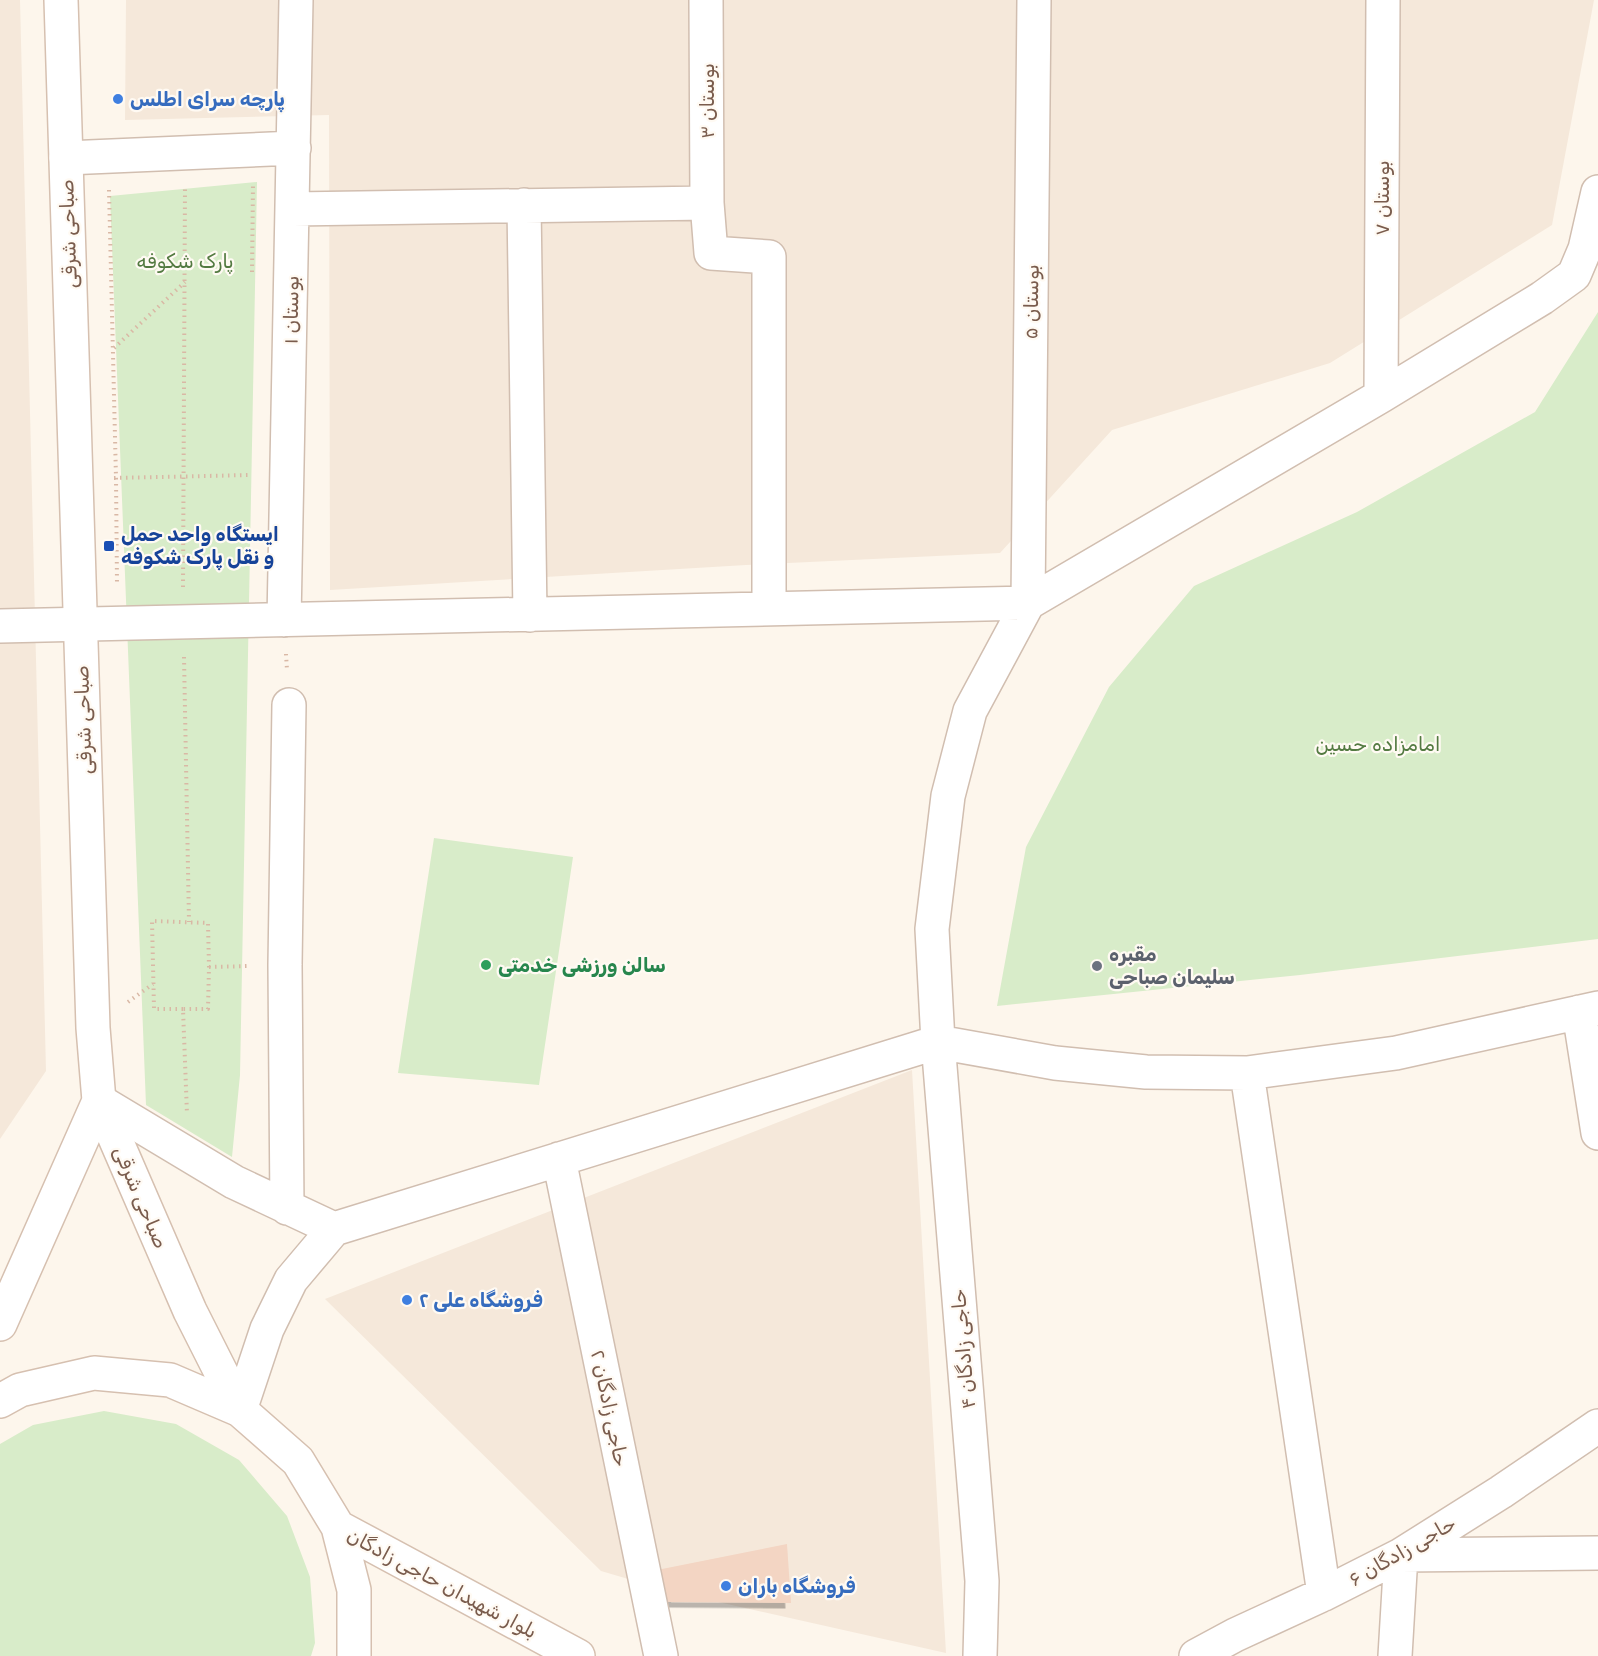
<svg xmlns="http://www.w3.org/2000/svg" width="1598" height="1656" font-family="Rubik,Vazirmatn,sans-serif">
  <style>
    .residential { fill: #f5e8da }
    .green { fill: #d8ecc9 }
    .building { fill: #f3d5c3; filter: url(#shadow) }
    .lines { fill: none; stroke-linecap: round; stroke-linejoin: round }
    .street-casing { stroke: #d1beb0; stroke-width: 36 }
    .secondary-casing { stroke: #d6c0b0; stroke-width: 36 }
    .path { stroke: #d9b8a5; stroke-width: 4; stroke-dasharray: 1.5 4.5; stroke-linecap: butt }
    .street { stroke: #fff; stroke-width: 33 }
    .secondary { stroke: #fff; stroke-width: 33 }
    .shop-dot { fill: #3f7fe0; stroke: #fffaf3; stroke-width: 2 }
    .transit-dot { fill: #1a4fb4; stroke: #fffaf3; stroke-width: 2 }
    .leisure-dot { fill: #2e9e5b; stroke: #fffaf3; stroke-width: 2 }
    .worship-dot { fill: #6b7280; stroke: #fffaf3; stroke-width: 2 }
    .labels { text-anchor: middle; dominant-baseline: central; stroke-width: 4.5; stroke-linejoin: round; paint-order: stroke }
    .shop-label { font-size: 20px; font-weight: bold; fill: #366cbe; stroke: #fffaf3; text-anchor: start }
    .street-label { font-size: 20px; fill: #7a5c4d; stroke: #fffaf3 }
    .park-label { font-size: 20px; fill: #537a41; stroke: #fffaf3 }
    .transit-label { font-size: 20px; font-weight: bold; fill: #164399; stroke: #fffaf3; text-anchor: start }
    .worship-label { font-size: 20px; font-weight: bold; fill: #5b616d; stroke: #fffaf3; text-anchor: start }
    .leisure-label { font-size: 20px; font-weight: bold; fill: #27864d; stroke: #fffaf3; text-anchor: start }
  </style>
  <defs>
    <filter id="shadow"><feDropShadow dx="-5.5" dy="5.5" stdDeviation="0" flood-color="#0004"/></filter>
  </defs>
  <rect width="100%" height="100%" fill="#fdf6ec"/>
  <path class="residential" d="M0 0H20L46 1071 0 1139Z
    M126 0H1594L1552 225 1330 363 1112 430 1000 553 746 565 330 590 329 115 125 120Z
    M912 1070 946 1653 669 1591 601 1571 325 1299Z"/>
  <path class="green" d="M257 182 240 1075 232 1157 146 1105 110 196Z
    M1598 312V939L1300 975 997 1006 1026 847 1109 687 1194 586 1357 512 1535 412Z
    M434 838 573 857 539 1085 398 1073Z
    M104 1411 176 1424 239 1460 287 1516 310 1577 315 1643 311 1656H0V1444L33 1425Z"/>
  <path class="building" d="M787 1544 791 1603 667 1602 657 1570Z"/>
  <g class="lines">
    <defs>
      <path id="street" d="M706 0 707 203
        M66 158 294 148
        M524 205 530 615
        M293 209 707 203 711 253 769 257V609
        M1381 396 1383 0
        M284 620 296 0
        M0 626 1028 603 1381 396 1542 298 1574 275 1585 249 1598 192
        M1579 1012 1598 1133
        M1247 1073 1324 1594
        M99 1101 234 1182 334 1229
        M559 1159 661 1656
        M287 1208 285 965 289 705
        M240 1410 267 1329 291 1280 334 1229 938 1042 1055 1063 1146 1072 1247 1073 1396 1053 1598 1008
        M980 1656 982 1581 938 1042 932 929 948 796 970 711 1028 603 1034 0
        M1196 1656 1235 1635 1324 1594 1401 1555 1501 1492 1598 1426
        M1395 1656 1401 1555 1598 1553"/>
      <path id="secondary" d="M61 0 93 1028 99 1101 190 1311 240 1410
        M0 1324 99 1101
        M0 1401 20 1390 94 1373 170 1380 240 1410 298 1461 338 1527 354 1590V1656
        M338 1527 578 1656"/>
    </defs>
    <use href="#street" class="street-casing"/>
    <use href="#secondary" class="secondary-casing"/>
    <path class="path" d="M109 190 116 478 117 584
      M252 272 253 184
      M114 348 185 282
      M114 478 251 475
      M183 587 185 186
      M286 654 287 670
      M184 657 189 922
      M209 967 250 966
      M128 1002 153 984
      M183 1009H154L152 921 208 923 209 967 208 1009H183L187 1114"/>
    <use href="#street" class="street"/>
    <use href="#secondary" class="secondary"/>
  </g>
  <g class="shop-dot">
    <circle cx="118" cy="99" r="6"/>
    <circle cx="407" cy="1300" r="6"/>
    <circle cx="726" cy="1586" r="6"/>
  </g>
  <rect class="transit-dot" x="103" y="540" width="12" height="12" rx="3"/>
  <circle class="leisure-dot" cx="486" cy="965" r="6"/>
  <circle class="worship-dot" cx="1097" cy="966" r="6"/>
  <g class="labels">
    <g class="shop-label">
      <text x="130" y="99">پارچه سرای اطلس</text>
      <text x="419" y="1300">فروشگاه علی ۲</text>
      <text x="738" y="1586">فروشگاه باران</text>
    </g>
    <g class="street-label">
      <text transform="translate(707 101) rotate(-90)">بوستان ۳</text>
      <text transform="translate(1382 198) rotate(-90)">بوستان ۷</text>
      <text transform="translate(68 234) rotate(-92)">صباحی شرقی</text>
      <text transform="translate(1031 302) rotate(-89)">بوستان ۵</text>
      <text transform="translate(291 310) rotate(-89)">بوستان ۱</text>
      <text transform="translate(83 720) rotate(-92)">صباحی شرقی</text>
      <text transform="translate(141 1197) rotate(67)">صباحی شرقی</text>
      <text transform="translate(963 1349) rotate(-95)">حاجی زادگان ۴</text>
      <text transform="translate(610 1408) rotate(78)">حاجی زادگان ۲</text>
      <text transform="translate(1402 1551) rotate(-30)">حاجی زادگان ۶</text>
      <text transform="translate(442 1583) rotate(28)">بلوار شهیدان حاجی زادگان</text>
    </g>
    <g class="park-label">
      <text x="185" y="261">پارک شکوفه</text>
      <text x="1378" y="744">امامزاده حسین</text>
    </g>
    <g class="transit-label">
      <text x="121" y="534">ایستگاه واحد حمل<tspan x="121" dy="23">و نقل پارک شکوفه</tspan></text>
    </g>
    <g class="worship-label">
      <text x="1109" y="954">مقبره<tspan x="1109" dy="23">سلیمان صباحی</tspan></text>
    </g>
    <g class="leisure-label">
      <text x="498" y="965">سالن ورزشی خدمتی</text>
    </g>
  </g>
</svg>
